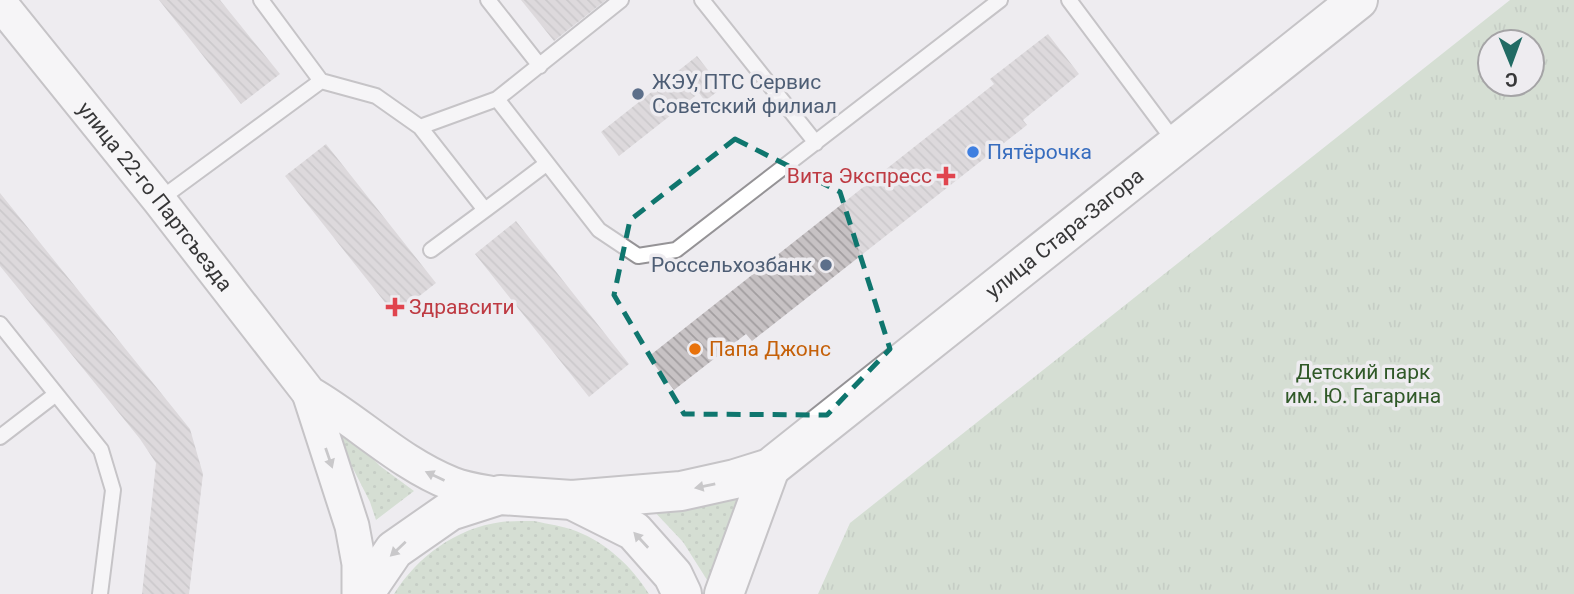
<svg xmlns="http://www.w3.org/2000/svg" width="1574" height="594" font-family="Roboto,sans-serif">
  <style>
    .grass { fill: url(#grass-dots) }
    .park { fill: url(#park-tufts); fill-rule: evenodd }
    .building { fill: url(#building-back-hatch) }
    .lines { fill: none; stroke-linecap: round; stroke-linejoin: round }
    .service-casing { stroke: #959396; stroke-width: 18 }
    .tertiary-casing { stroke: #959396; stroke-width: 37 }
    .secondary-casing { stroke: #959396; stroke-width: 42 }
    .service { stroke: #fff; stroke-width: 14 }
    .tertiary { stroke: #fff; stroke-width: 33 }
    .secondary { stroke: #fff; stroke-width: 38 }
    .oneway { fill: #9b9b9c }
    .marked { fill: none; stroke: #0f766e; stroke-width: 5; stroke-dasharray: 14 9; stroke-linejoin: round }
    .service-dot { fill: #5c6f8a; stroke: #eeecf0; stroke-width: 2.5 }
    .shop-dot { fill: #3f7fe0; stroke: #eeecf0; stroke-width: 2.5 }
    .health-dot { fill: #e0444e; stroke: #eeecf0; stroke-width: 2.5 }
    .food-dot { fill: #e8710a; stroke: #eeecf0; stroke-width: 2.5 }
    .labels { text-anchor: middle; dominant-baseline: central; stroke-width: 7; stroke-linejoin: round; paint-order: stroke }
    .service-label { font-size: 21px; fill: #4e5e75; stroke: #eeecf0; text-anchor: start }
    .shop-label { font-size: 21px; fill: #366cbe; stroke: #eeecf0; text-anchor: start }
    .health-label { font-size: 21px; fill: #be3a42; stroke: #eeecf0; text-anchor: end }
    .street-label { font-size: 21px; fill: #373738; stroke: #eeecf0 }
    .food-label { font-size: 21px; fill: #c56008; stroke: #eeecf0; text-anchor: start }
    .park-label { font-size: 21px; fill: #305928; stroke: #eeecf0 }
  </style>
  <defs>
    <pattern id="grass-dots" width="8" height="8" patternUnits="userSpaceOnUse" patternTransform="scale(1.75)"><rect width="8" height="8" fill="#b5cdb0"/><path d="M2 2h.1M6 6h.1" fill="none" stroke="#94a790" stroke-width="1.8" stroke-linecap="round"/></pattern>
    <pattern id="park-tufts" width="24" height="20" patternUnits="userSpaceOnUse" patternTransform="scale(1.75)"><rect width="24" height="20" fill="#b5cdb0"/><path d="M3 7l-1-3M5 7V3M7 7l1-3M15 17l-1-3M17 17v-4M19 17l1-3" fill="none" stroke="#94a790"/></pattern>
    <pattern id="building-back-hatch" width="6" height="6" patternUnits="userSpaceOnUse" patternTransform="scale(1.75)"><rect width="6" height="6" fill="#c7c2c4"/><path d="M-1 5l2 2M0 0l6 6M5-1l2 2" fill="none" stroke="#a29ea0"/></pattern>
  </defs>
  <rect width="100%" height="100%" fill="#eeecf0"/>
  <path class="grass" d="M345 430 380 466 414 491 376 520 370 502 337 437Z
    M749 482 730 520 709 583 683 542 651 508Z
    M534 521C548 524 563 526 576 531 607 543 632 567 649 594H394C417 557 456 528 501 522 511 521 523 521 534 521Z"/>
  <path class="park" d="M1510 0H1574V594H818L850 523ZM1532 42V84H1490V42Z"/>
  <path class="building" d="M159 0H220L280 74 241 104Z
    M521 0H606L554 41Z
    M1048 34 1079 74 1023 120 1027 125 752 341 746 334 674 390 648 357 994 84 990 79Z
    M697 56 722 88 705 101 699 93 619 156 601 132Z
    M326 144 436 283 395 315 285 176Z
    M0 193 190 429 203 474 189 594H142L156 463 140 439 0 266Z
    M516 221 629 364 589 397 475 254Z"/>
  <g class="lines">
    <defs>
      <path id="service" d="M261 0 321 81
        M488 0 540 66
        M702 0 816 143
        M1069 0 1175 142
        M497 99 599 230 638 256 676 250 1000 0
        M420 127 485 210 546 164
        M159 200 321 81 376 96 420 127 497 99 621 0
        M431 250 485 210
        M0 324 101 450 113 490 100 594
        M0 437 56 394"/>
      <g id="tertiary">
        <path id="s1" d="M0 3 159 200 309 393C358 421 399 463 452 484 467 490 485 492 500 495"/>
        <path d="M309 393 352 526 359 564V594"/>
      </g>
      <g id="secondary">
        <path id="s2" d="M572 500 681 491 735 479 770 468 1358 0"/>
        <path d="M364 594 394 550 450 511 500 495 572 500 634 531 673 575 682 594"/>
        <path d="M724 594 770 468"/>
      </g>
    </defs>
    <use href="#service" class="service-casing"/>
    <use href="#tertiary" class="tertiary-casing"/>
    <use href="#secondary" class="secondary-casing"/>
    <use href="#service" class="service"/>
    <use href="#tertiary" class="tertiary"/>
    <use href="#secondary" class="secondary"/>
  </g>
  <defs><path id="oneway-solid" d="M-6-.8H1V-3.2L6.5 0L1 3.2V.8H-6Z" transform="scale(1.75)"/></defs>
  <g class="oneway">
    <use href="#oneway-solid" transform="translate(329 458) rotate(71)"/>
    <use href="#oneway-solid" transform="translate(435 476) rotate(-155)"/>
    <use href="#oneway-solid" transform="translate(705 486) rotate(168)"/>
    <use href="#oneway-solid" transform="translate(641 540) rotate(-133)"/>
    <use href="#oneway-solid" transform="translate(398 549) rotate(137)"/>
  </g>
  <path d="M0 0H1574V594H0ZM735 139 840 192 890 349 827 415 684 414 614 295 630 220Z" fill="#eeecf0" fill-opacity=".55" fill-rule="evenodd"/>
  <path class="marked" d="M735 139 840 192 890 349 827 415 684 414 614 295 630 220Z"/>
  <g class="service-dot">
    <circle cx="638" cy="94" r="7"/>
    <circle cx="826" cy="265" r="7"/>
  </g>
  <circle class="shop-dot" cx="973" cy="152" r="7"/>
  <g class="health-dot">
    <path d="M942.5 165.5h7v7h7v7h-7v7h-7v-7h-7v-7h7z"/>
    <path d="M391.5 296.5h7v7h7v7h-7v7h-7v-7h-7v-7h7z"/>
  </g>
  <circle class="food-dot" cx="695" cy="349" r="7"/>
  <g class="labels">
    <g class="service-label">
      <text x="652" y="82">ЖЭУ, ПТС Сервис<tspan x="652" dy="24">Советский филиал</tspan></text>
      <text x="812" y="265" text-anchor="end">Россельхозбанк</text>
    </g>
    <g class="shop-label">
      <text x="987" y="152">Пятёрочка</text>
    </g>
    <g class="health-label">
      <text x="932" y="176">Вита Экспресс</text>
      <text x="409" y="307" text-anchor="start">Здравсити</text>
    </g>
    <g class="street-label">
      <text stroke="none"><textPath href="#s1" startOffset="248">улица 22-го Партсъезда</textPath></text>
      <text stroke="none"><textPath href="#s2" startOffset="578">улица Стара-Загора</textPath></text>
    </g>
    <g class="food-label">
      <text x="709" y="349">Папа Джонс</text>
    </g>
    <g class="park-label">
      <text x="1363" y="372">Детский парк<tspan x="1363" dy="24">им. Ю. Гагарина</tspan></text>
    </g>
  </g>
  <g transform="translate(1511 63) rotate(179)"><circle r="33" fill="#eeecf0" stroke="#a5a4a6" stroke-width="2"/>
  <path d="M0-5L12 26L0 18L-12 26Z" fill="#216b64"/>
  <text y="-10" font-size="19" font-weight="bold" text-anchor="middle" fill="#373738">С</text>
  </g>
</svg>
